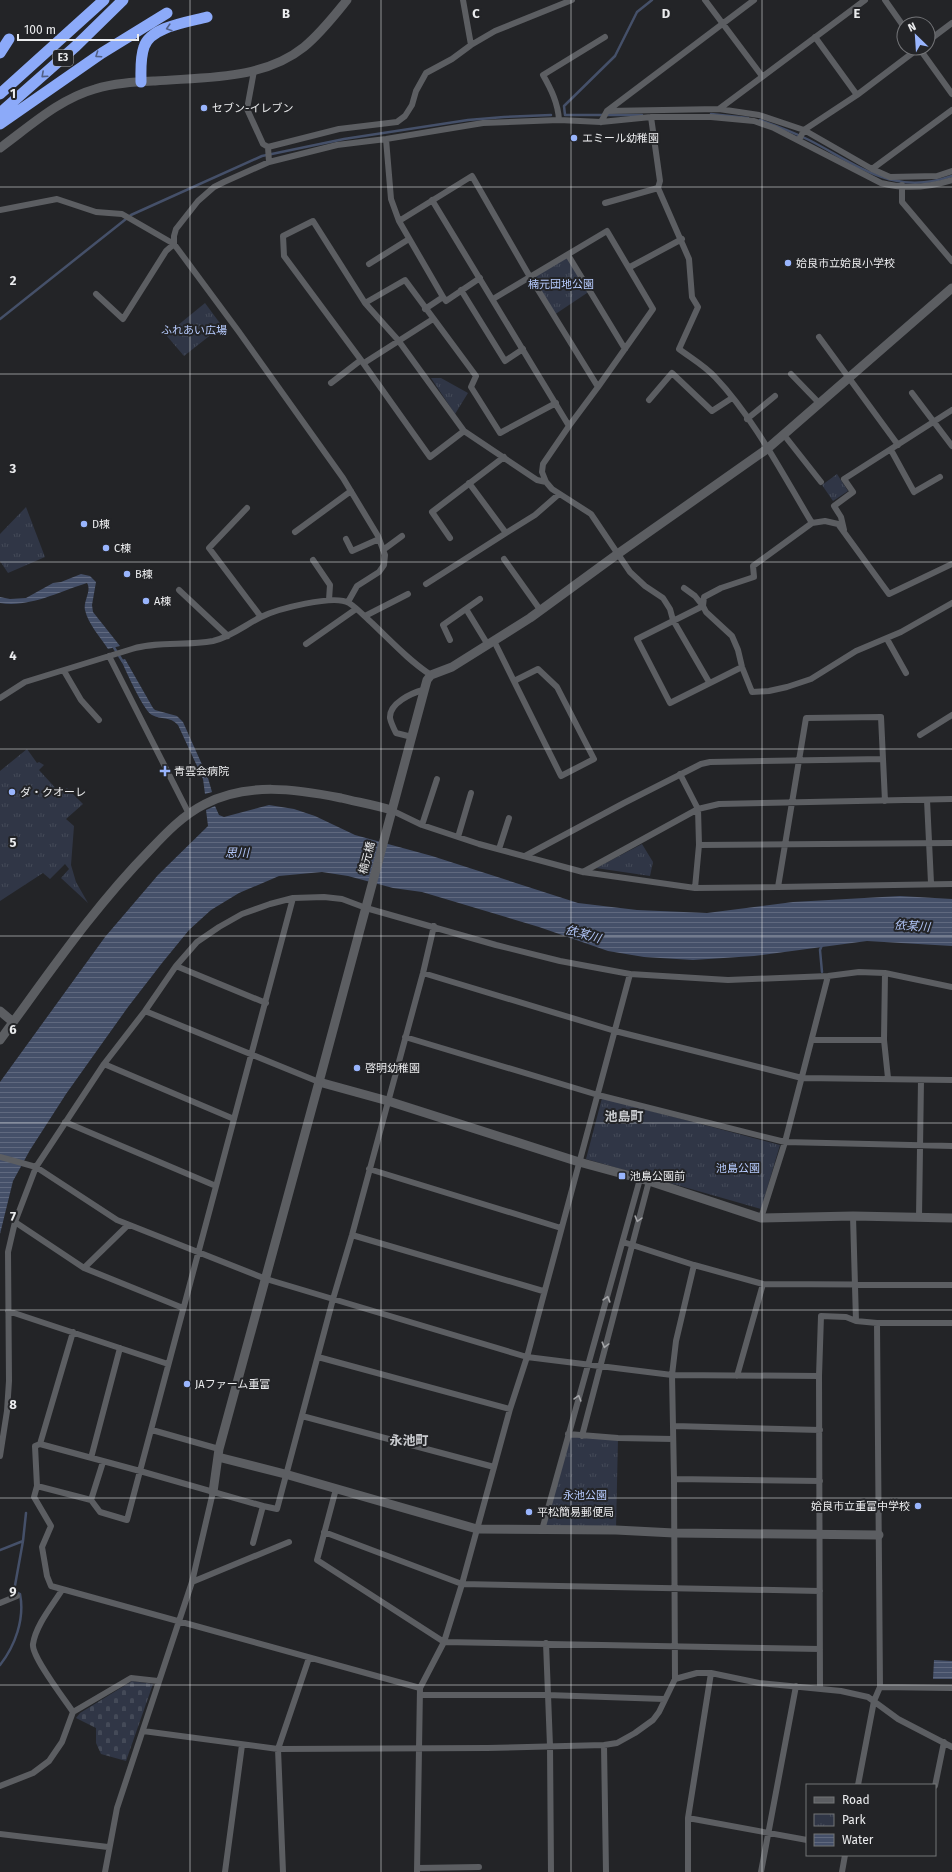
<svg xmlns="http://www.w3.org/2000/svg" width="952" height="1872" font-family="'Fira Sans','Noto Sans JP',sans-serif">
  <style>
    .cemetery { fill: url(#cemetery-stones) }
    .park { fill: url(#park-tufts) }
    .water { fill: url(#water-rules) }
    .lines { fill: none; stroke-linecap: round; stroke-linejoin: round }
    .stream { stroke: #455069; stroke-width: 2.5 }
    .street { stroke: #5c5e62; stroke-width: 6 }
    .secondary { stroke: #5c5e62; stroke-width: 9 }
    .highway { stroke: #8caaf9; stroke-width: 11 }
    .oneway { stroke: #526086 }
    .oneway2 { stroke: #a4a5a8 }
    .grid { fill: none; stroke: #ebecee; stroke-width: 1; stroke-opacity: 0.55 }
    .poi-dot { fill: #99b5fd; stroke: #232427; stroke-width: 1.5 }
    .labels { text-anchor: middle; dominant-baseline: central; stroke-width: 4; stroke-linejoin: round; paint-order: stroke }
    .shield { fill: #232427; stroke: #afb0b2; stroke-width: 1 }
    .shield-label { font-size: 10px; font-weight: bold; fill: #ebecee }
    .poi-label { font-size: 11px; fill: #ebecee; stroke: #232427; text-anchor: start }
    .park-label { font-size: 11px; fill: #b7cbfe; stroke: #232427 }
    .street-label { font-size: 11px; fill: #ebecee; stroke: #232427 }
    .water-label { font-size: 12px; font-style: italic; fill: #afc3f5; stroke: #232427 }
    .quarter-label { font-size: 13px; font-weight: bold; fill: #c9cbcf; stroke: #232427 }
    .grid-label { font-size: 13px; text-anchor: middle; font-weight: bold; fill: #ebecee; stroke: #232427; stroke-width: 4; stroke-linejoin: round; paint-order: stroke }
  </style>
  <defs>
    <pattern id="cemetery-stones" width="16" height="16" patternUnits="userSpaceOnUse"><rect width="16" height="16" fill="#303646"/><path d="M2 7V4a2 2 0 0 1 4 0v3zM10 15v-3a2 2 0 0 1 4 0v3z" fill="#444a58"/></pattern>
    <pattern id="park-tufts" width="24" height="20" patternUnits="userSpaceOnUse"><rect width="24" height="20" fill="#303646"/><path d="M3 7l-1-3M5 7V3M7 7l1-3M15 17l-1-3M17 17v-4M19 17l1-3" fill="none" stroke="#444a58"/></pattern>
    <pattern id="water-rules" width="6" height="5" patternUnits="userSpaceOnUse"><rect width="6" height="5" fill="#455069"/><path d="M0 2.5h6" fill="none" stroke="#60697f"/></pattern>
  </defs>
  <rect width="100%" height="100%" fill="#232427"/>
  <path class="cemetery" d="M132 1681 153 1684 126 1761 101 1754 96 1743V1728L76 1718 80 1713Z"/>
  <path class="park" d="M568 255 590 291 554 315 530 277Z
    M205 303 222 326 184 356 166 335Z
    M431 378H441L468 393 455 414Z
    M837 474 848 491 833 501 822 485Z
    M26 507 45 557 8 573 0 561V534Z
    M27 749 37 763 39 762 44 765 39 770 60 793 67 788 83 804 66 819 74 826 71 865 76 882 88 903 61 878 69 869 65 864 50 879 43 873 0 901V771Z
    M642 844 653 862 650 876 596 868Z
    M602 1098 780 1145 761 1209 586 1159Z
    M568 1434 618 1438 616 1530H542Z"/>
  <path class="water" d="M81 574 90 576 96 582 92 605 93 612 120 646 108 649C101 638 88 624 85 610 83 601 92 591 87 583 60 591 30 608 0 603V597L10 599 26 598 53 583 61 582Z
    M125 659 153 708 155 710 177 716 183 722 208 778 212 792 205 794 203 779 178 725C170 716 161 720 152 715 143 710 126 671 121 660Z
    M269 805 294 809 315 816 355 835 432 856 578 903 637 910 707 913 793 902 900 896 952 899V946L867 941 754 956 693 960 644 957 608 951 539 927 422 892 393 888 348 876 322 872 279 876 239 893 211 910 189 930 162 963 128 1007 66 1094 30 1150 13 1181 0 1234V1082L105 937 158 875 208 826 206 810 215 806 219 815 224 817Z
    M934 1660 952 1661V1679H933Z"/>
  <g class="lines">
    <path class="stream" d="M711 114 748 118
      M642 115H565L564 106 615 56 637 12 652 0
      M760 120C777 126 793 132 809 140 858 165 893 197 952 176
      M0 319 131 215 262 156 344 139 468 120 504 117 551 115
      M113 646 123 662
      M822 972 820 950 822 945
      M23 1541 26 1513
      M0 1550 23 1541 14 1591 20 1594C25 1619 15 1646 0 1665"/>
    <path class="street" d="M463 0 471 45
      M705 0 762 76
      M885 0 904 27
      M815 37 857 95
      M928 41 952 23
      M254 71 247 109 263 144 268 147 339 129 397 122 405 116 412 105 416 91 426 73 452 59 471 45 495 31 572 0
      M719 109 865 0
      M607 111 719 109 759 115 804 130 872 169 890 177 937 176 952 171
      M651 117 660 181 658 188 689 259 692 297 698 307 679 349C691 358 705 366 715 377 754 418 783 475 812 523
      M559 120C558 103 551 89 543 75L605 37
      M601 122 607 111 754 0
      M386 139 391 199 399 221 443 297 446 301 480 278
      M799 140 804 130 857 95 919 48 952 94
      M268 147 269 162
      M872 169 952 110
      M902 185V202L952 261
      M432 200 569 426
      M605 203 658 188
      M0 210 57 199 96 212 122 214 174 244 239 332 343 478 378 536 385 555 384 565 379 572 357 586 348 602
      M399 221 472 176 530 277 598 387
      M174 244V236L176 229 198 201 214 187 224 182 269 162 337 145 386 139 483 123 559 120 601 122 651 117H711L754 121 774 128 881 183C904 189 930 187 952 180
      M568 255 625 349
      M369 264 409 239
      M630 267 682 239
      M461 290 505 361 523 349
      M96 294 123 319 166 251 174 244
      M493 299 607 231 653 309 598 387 569 426 543 464 542 472 546 482 552 489 591 514 630 572 645 586 663 598 670 609 673 620 709 682
      M365 303 405 280 476 376 471 387 500 433 556 403
      M425 309 443 297
      M819 337 898 445
      M364 363 433 319
      M791 374 820 404
      M331 383 361 360
      M912 393 952 446
      M649 400 672 373 712 411 732 398
      M747 419 775 396
      M464 431 430 457 361 360 284 256 283 236 313 221 365 303 398 340 464 431 537 480 546 482
      M784 435 821 482
      M891 450 914 492 940 477
      M247 508 209 548 261 617
      M844 530 841 517 834 506 853 492 844 479 952 410
      M295 532 351 491
      M506 533 535 515 559 494
      M450 538 432 512 504 457
      M346 539 352 551 379 539
      M383 550 402 536
      M504 559 541 611
      M313 560 330 585 329 600
      M426 584 506 533 469 483
      M684 588 695 596 703 606 706 612 732 636 738 650 742 667 752 692 769 691 787 687 811 679 856 651 901 632 952 603
      M179 590 228 636
      M703 606 704 597 721 588 754 577 753 566 812 523 825 521 838 524 889 594 952 564
      M703 606 637 639 670 703 742 667
      M466 609 488 645
      M365 616 408 594
      M887 639 906 673
      M450 640 443 625 480 599
      M494 641 561 776 594 759 557 687 538 669 514 681
      M306 644 356 609
      M109 656 189 814
      M64 671 81 700 99 720
      M0 698 25 682 132 649C158 641 186 646 213 641 231 637 245 625 261 617 277 609 334 594 349 603 357 608 365 617 372 623 391 641 409 661 431 675
      M920 735 952 715
      M412 737 396 733C394 729 391 723 390 718 389 703 412 693 423 690
      M680 774 698 809 699 845 695 888
      M927 800 931 883
      M885 801 881 717 806 718 778 887 952 884
      M391 810 422 825 479 844 583 872 695 888 778 887
      M422 825 437 779
      M458 837 471 793
      M699 845 952 843
      M499 849 509 818
      M525 856 624 803 701 764 710 762 883 759
      M583 872 698 809 719 804 952 799
      M176 966 266 1003
      M423 973 615 1031 802 1078 952 1080
      M885 973 884 1040 888 1078
      M145 1011 319 1082
      M405 1037 598 1095 785 1142 952 1146
      M812 1040H884
      M104 1064 234 1119
      M65 1122 216 1186
      M0 1157 36 1167 117 1220 266 1279 527 1357 672 1375 819 1376 821 1316 846 1317 856 1321 877 1323H952
      M369 1169 561 1228
      M853 1216 856 1321
      M919 1217 921 1080
      M761 1218 785 1142 828 976
      M15 1222 84 1268 183 1308
      M352 1235 543 1291
      M623 1242 694 1265 763 1284 952 1285
      M84 1268 128 1225
      M8 1311 168 1364
      M318 1357 510 1409
      M737 1376 763 1284
      M819 1376 820 1688
      M302 1416 494 1467
      M674 1426 820 1430
      M152 1430 219 1449
      M568 1434 618 1438 673 1439
      M582 1436 649 1181
      M40 1444 73 1332
      M0 1456 7 1411 9 1381 8 1252 15 1222 36 1167 104 1064 145 1011 176 966 197 942 219 927 242 914 270 904 293 898 324 897 342 899 366 908 496 945 560 961 630 974 728 980 828 976 859 972 885 973 952 987
      M91 1458 120 1348
      M674 1479 820 1481
      M37 1486 91 1500 100 1512 127 1520 140 1471 40 1444 35 1446 37 1486 34 1497 51 1526 42 1547 47 1576 51 1586 420 1688
      M336 1489 317 1560 444 1642 820 1649
      M91 1500 103 1462
      M263 1506 277 1509 333 1299 352 1235 423 973 434 926
      M542 1530 640 1179
      M324 1532 462 1584 820 1591
      M253 1543 263 1506 140 1471 293 898
      M192 1582 289 1542
      M62 1590C52 1606 36 1625 33 1644 31 1656 65 1700 73 1712
      M0 1603 17 1596
      M546 1643 550 1746 551 1872
      M675 1679 674 1479 672 1375 676 1341 694 1265
      M880 1687 952 1688
      M420 1695H547L664 1699
      M143 1731 278 1749 487 1748 604 1745 617 1743 635 1733 653 1720 659 1712 675 1679 697 1673H711L759 1683 841 1691 868 1697 898 1719 952 1747
      M604 1745 606 1872
      M858 1785 874 1701 880 1687 877 1323
      M0 1786 33 1773 49 1761 62 1742 73 1712 131 1678 158 1681
      M935 1786 944 1742
      M688 1818 807 1840
      M0 1834 108 1847
      M417 1868 479 1867
      M105 1872 117 1808 192 1582 213 1492
      M225 1872 242 1745
      M283 1872 278 1749 309 1658
      M417 1872 420 1688 444 1642 462 1584 510 1409 527 1357 630 974
      M688 1872V1818L711 1673
      M761 1872 796 1686
      M842 1872 845 1855"/>
    <path class="secondary" d="M0 148C29 127 59 99 95 89 114 83 136 82 155 81 205 77 263 80 304 47 321 33 334 16 347 0
      M0 1011 13 1022
      M0 1040C48 975 93 908 150 850 166 833 183 815 205 804 247 782 296 789 341 798 357 802 375 805 391 810
      M319 1082 388 1101 579 1162 649 1181 761 1218 853 1216 952 1218
      M218 1457 285 1474 477 1529 616 1530 674 1533 879 1535
      M213 1492 219 1449 319 1082 427 680 431 675 452 667 530 618 619 553 767 449 952 288"/>
    <path class="highway" d="M0 53 9 39
      M141 82C141 71 140 58 144 47 150 27 188 22 207 17
      M0 94 104 0
      M0 113 76 46 123 0
      M0 124 102 53 167 13"/>
  </g>
  <defs><path id="oneway-chevron" d="M-2-3.5L2.5 0L-2 3.5" fill="none" stroke-width="1.6" stroke-linecap="round" stroke-linejoin="round"/></defs>
  <g class="oneway">
    <use href="#oneway-chevron" transform="translate(169 28) rotate(163)"/>
    <use href="#oneway-chevron" transform="translate(98 55) rotate(146)"/>
    <use href="#oneway-chevron" transform="translate(44 75) rotate(138)"/>
  </g>
  <g class="oneway2">
    <use href="#oneway-chevron" transform="translate(638 1219) rotate(106)"/>
    <use href="#oneway-chevron" transform="translate(607 1299) rotate(-74)"/>
    <use href="#oneway-chevron" transform="translate(605 1345) rotate(105)"/>
    <use href="#oneway-chevron" transform="translate(578 1398) rotate(-74)"/>
  </g>
  <path class="grid" d="M190 0V1872M381 0V1872M571 0V1872M762 0V1872M0 187H952M0 374H952M0 562H952M0 749H952M0 936H952M0 1123H952M0 1310H952M0 1498H952M0 1685H952"/>
  <g class="poi-dot">
    <circle cx="204" cy="108" r="4"/>
    <circle cx="574" cy="138" r="4"/>
    <circle cx="788" cy="263" r="4"/>
    <circle cx="84" cy="524" r="4"/>
    <circle cx="106" cy="548" r="4"/>
    <circle cx="127" cy="574" r="4"/>
    <circle cx="146" cy="601" r="4"/>
    <path d="M163 765h4v4h4v4h-4v4h-4v-4h-4v-4h4z"/>
    <circle cx="12" cy="792" r="4"/>
    <circle cx="357" cy="1068" r="4"/>
    <rect x="618" y="1172" width="8" height="8" rx="2"/>
    <circle cx="187" cy="1384" r="4"/>
    <circle cx="918" cy="1506" r="4"/>
    <circle cx="529" cy="1512" r="4"/>
  </g>
  <g class="labels">
    <rect class="shield" x="53" y="50" width="20" height="16" rx="3"/>
    <g class="shield-label">
      <text x="63" y="58">E3</text>
    </g>
    <g class="poi-label">
      <text x="212" y="108">セブン-イレブン</text>
      <text x="582" y="138">エミール幼稚園</text>
      <text x="796" y="263">姶良市立姶良小学校</text>
      <text x="92" y="524">D棟</text>
      <text x="114" y="548">C棟</text>
      <text x="135" y="574">B棟</text>
      <text x="154" y="601">A棟</text>
      <text x="174" y="771">青雲会病院</text>
      <text x="20" y="792">ダ・クオーレ</text>
      <text x="365" y="1068">啓明幼稚園</text>
      <text x="630" y="1176">池島公園前</text>
      <text x="195" y="1384">JAファーム重富</text>
      <text x="910" y="1506" text-anchor="end">姶良市立重富中学校</text>
      <text x="537" y="1512">平松簡易郵便局</text>
    </g>
    <g class="park-label">
      <text x="561" y="284">楠元団地公園</text>
      <text x="194" y="330">ふれあい広場</text>
      <text x="738" y="1168">池島公園</text>
      <text x="585" y="1495">永池公園</text>
    </g>
    <g class="street-label">
      <text transform="translate(367 858) rotate(-75)">楠元橋</text>
    </g>
    <g class="water-label">
      <text x="237" y="853">思川</text>
      <text transform="translate(912 926) rotate(4)">依某川</text>
      <text transform="translate(583 934) rotate(16)">依某川</text>
    </g>
    <g class="quarter-label">
      <text x="624" y="1116">池島町</text>
      <text x="409" y="1440">永池町</text>
    </g>
  </g>
  <g class="grid-label">
    <text x="286" y="18">B</text>
    <text x="476" y="18">C</text>
    <text x="666" y="18">D</text>
    <text x="857" y="18">E</text>
    <text x="13" y="98">1</text>
    <text x="13" y="285">2</text>
    <text x="13" y="473">3</text>
    <text x="13" y="660">4</text>
    <text x="13" y="847">5</text>
    <text x="13" y="1034">6</text>
    <text x="13" y="1221">7</text>
    <text x="13" y="1409">8</text>
    <text x="13" y="1596">9</text>
  </g>
  <rect x="806" y="1784" width="130" height="72" fill="#232427" stroke="#737477"/>
  <rect x="814" y="1797" width="20" height="6" fill="#5c5e62" stroke="#737477"/>
  <text x="842" y="1804" font-size="12" fill="#ebecee">Road</text>
  <rect x="814" y="1814" width="20" height="12" fill="url(#park-tufts)" stroke="#737477"/>
  <text x="842" y="1824" font-size="12" fill="#ebecee">Park</text>
  <rect x="814" y="1834" width="20" height="12" fill="url(#water-rules)" stroke="#737477"/>
  <text x="842" y="1844" font-size="12" fill="#ebecee">Water</text>
  <g transform="translate(916 36) rotate(335)"><circle r="19" fill="#232427" stroke="#737477"/>
  <path d="M0-3L7 15L0 10L-7 15Z" fill="#99b5fd"/>
  <text y="-6" font-size="11" font-weight="bold" text-anchor="middle" fill="#ebecee">N</text>
  </g>
  <path d="M18 34v6h120v-6" fill="none" stroke="#ebecee" stroke-width="2"/>
  <text x="24" y="34" font-size="12" fill="#ebecee" stroke="#232427" stroke-width="3" paint-order="stroke">100 m</text>
</svg>
